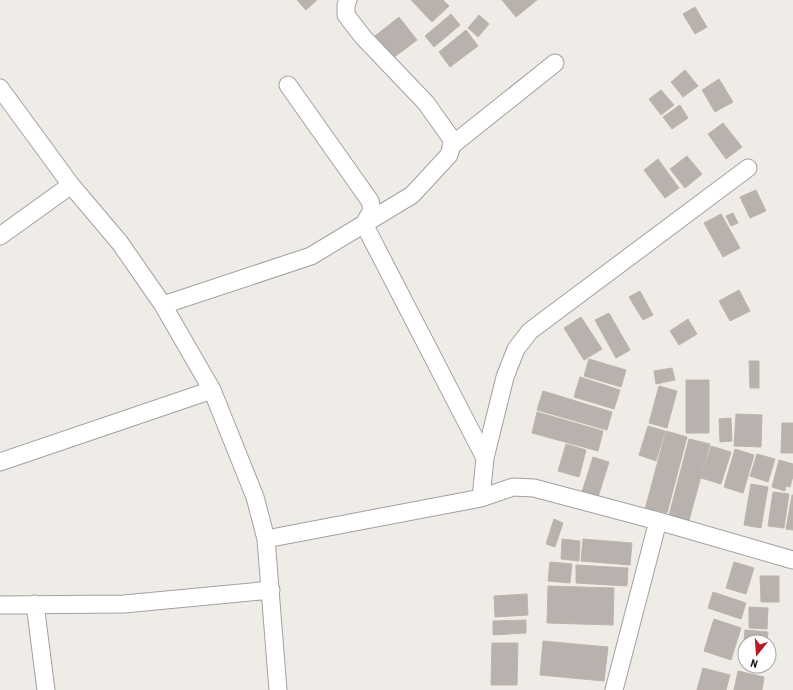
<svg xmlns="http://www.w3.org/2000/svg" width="793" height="690" font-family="'Roboto Condensed',sans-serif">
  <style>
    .building { fill: #b8b1ad; stroke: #bfb3ab }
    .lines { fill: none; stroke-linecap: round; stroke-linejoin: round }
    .minor-casing { stroke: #a1a1a1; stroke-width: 19 }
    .minor { stroke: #fff; stroke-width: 17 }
  </style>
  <rect width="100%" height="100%" fill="#efece7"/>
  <path class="building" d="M297 0H317L306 10Z
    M411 0H443L449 6 432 22Z
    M502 0H537L516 17Z
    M695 7 707 27 695 34 683 14Z
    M451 14 460 25 434 47 425 36Z
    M479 15 489 24 478 37 468 28Z
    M399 17 417 40 393 58 375 36Z
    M466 30 478 46 450 67 439 52Z
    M685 70 698 86 683 97 671 82Z
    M719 79 733 102 715 112 702 90Z
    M661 90 674 105 661 115 649 99Z
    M680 105 688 118 672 129 663 117Z
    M723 123 742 147 726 159 708 134Z
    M687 156 702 174 685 188 670 169Z
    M658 159 679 188 665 198 644 170Z
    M756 190 766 211 750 218 740 197Z
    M733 213 738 223 731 226 726 216Z
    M721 214 740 248 723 257 704 223Z
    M739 290 750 311 730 321 719 301Z
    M640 291 653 315 643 320 629 297Z
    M609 313 630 350 616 358 595 320Z
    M581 317 602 349 584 360 564 328Z
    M688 319 697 334 679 345 670 331Z
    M589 359 626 370 621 387 584 376Z
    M749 361H759V388H750Z
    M672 368 675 380 656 384 654 371Z
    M580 377 620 390 614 409 574 397Z
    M686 380H709V433H686Z
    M659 386 677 391 667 428 649 423Z
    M543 391 612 412 607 430 537 410Z
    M537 412 603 431 598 451 532 433Z
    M736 414 762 415 761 447 734 446Z
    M731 418 732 441 720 442 719 419Z
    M782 423H793V453H781Z
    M648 426 665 431 656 461 639 455Z
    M666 431 687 437 667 513 656 510 654 516 644 513Z
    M689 439 710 444 688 524 668 519Z
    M566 444 586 450 579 477 558 471Z
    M711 446 731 452 721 484 701 478Z
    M735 449 754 455 743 493 724 487Z
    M757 454 775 459 768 482 750 476Z
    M593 457 609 462 598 497 582 492Z
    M779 460 793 464V476L790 487 786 486 785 491 772 487Z
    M751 484 768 487 761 528 744 525Z
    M773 492 789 494 784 528 768 526Z
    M792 495H793V530L786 529Z
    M554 519 563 523 555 547 546 544Z
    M562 539 580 541 579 561 561 559Z
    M583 539 632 543 630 565 581 561Z
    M550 562 572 564 570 583 548 581Z
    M734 562 754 568 746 594 726 588Z
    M576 565 628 568 627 586 576 583Z
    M760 576H779V602H761Z
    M548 586 614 588 613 625 547 623Z
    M713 592 746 603 741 619 708 608Z
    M527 594 528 615 495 617 494 596Z
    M749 607 768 608 767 629 749 628Z
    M714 619 741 628 731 660 704 651Z
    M526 620V633L493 635V621Z
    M745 630 768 632 767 642H745V653L743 652Z
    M543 641 608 647 604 681 540 675Z
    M492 643H518L517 685H491Z
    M703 668 730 675 726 690H697Z
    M738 671 764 677 762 690H734Z"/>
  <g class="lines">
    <defs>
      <path id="minor" d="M288 85 370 201 372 210 364 224 485 458
        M0 88 71 185 120 243 163 305 212 390 255 497 266 539 278 690
        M451 146 555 63
        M0 236 71 185
        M163 305 311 256 412 195 449 155 453 141 426 103 363 37 346 15V5L348 0
        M0 462 212 390
        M481 498 485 458 505 377 516 349 530 331 748 168
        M266 539 481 498 513 487 534 488 658 521 793 560
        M35 604 46 690
        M0 605 124 604 271 590
        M614 690 658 521"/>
    </defs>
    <use href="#minor" class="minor-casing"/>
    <use href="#minor" class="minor"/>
  </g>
  <g transform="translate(757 654) rotate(197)"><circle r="19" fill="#ffffff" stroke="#a6a6a6"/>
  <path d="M0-3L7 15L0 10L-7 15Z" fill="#b61a22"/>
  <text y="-6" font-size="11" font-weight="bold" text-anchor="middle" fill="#202020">N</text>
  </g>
</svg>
